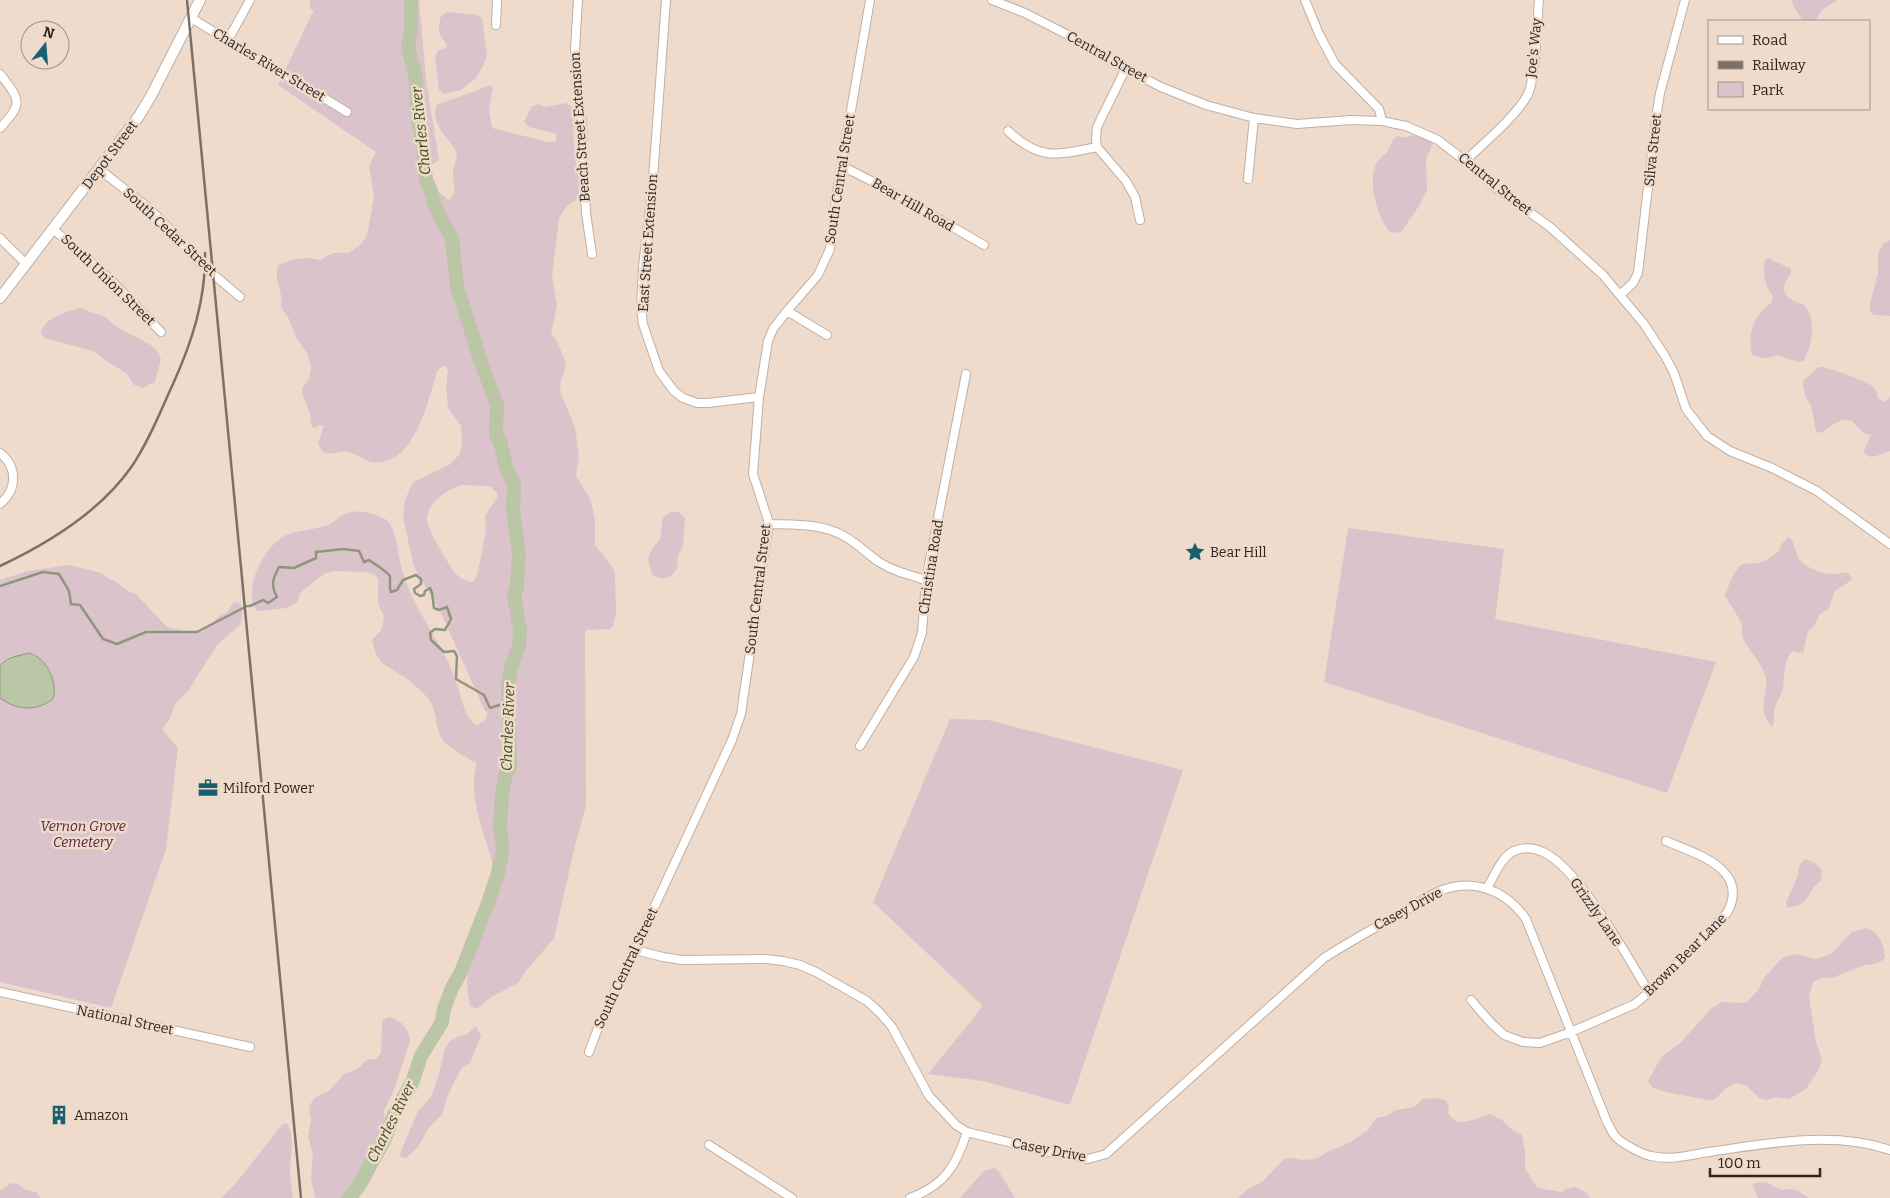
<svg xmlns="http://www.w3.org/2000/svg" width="1890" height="1198" font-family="Bitter,serif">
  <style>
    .green { fill: #dbc3cb; fill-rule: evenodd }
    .water { fill: #bac6a5; stroke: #90967d }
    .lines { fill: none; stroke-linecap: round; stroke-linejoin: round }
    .stream { stroke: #90967d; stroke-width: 2.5 }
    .river { stroke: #bac6a5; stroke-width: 14 }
    .minor-casing { stroke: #c1afa1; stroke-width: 10 }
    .major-casing { stroke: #c1afa1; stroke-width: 12 }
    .minor { stroke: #fff; stroke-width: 8 }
    .major { stroke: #fff; stroke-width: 10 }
    .rail { stroke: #7c7067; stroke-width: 2.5 }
    .labels { text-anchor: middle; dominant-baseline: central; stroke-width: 5; stroke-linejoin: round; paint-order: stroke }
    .street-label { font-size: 14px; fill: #2d2621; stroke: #eedbcc }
    .poi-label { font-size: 14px; fill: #2d2621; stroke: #eedbcc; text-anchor: start }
    .park-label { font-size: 14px; font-style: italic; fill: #552438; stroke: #eedbcc }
    .water-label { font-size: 15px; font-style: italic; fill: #42511d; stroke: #eedbcc }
  </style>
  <rect width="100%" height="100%" fill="#eedbcc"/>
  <path class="green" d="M310 0H419L426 80 439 160 429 167C429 181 437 193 449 200 458 192 453 185 453 174 453 168 456 161 457 154 450 137 429 125 437 105L491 85 493 87 489 110 492 128 548 142H555L557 135 554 133 529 127 524 121 532 106 539 104 545 107 567 103 572 107 575 119 573 134 577 172 583 179 581 191 576 200 567 206 559 218 552 275 557 306 551 334 557 341 565 361 566 367 561 380 560 392 575 427 579 457 576 476 591 501 595 520V545L613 568 615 575 616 613 613 626 610 629 587 630 585 633 586 805 574 850 554 938 526 971 518 983 491 997 477 1009 470 1006C469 998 467 990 467 983 468 964 476 945 483 928 488 918 497 905 497 893 496 849 464 807 477 763 468 759 448 747 442 739 434 726 438 707 426 696 420 689 410 681 403 676 384 664 377 664 372 640L382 629 384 616 378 604V579L374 574 365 572 333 571 324 574 301 592 297 602 286 608 261 611 256 610C242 589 266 541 289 534 302 529 317 530 330 524 333 523 336 519 339 517 353 508 371 511 385 519 396 526 398 553 401 565 410 607 443 641 456 682 462 696 463 717 477 725L485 720 488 712 485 711 441 613 414 567 403 517 405 500 413 482 449 465 460 454 462 442 461 426 448 408 446 388 448 371 445 366 441 367 437 372C428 401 414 468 372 462 363 461 356 453 347 452 336 450 324 461 318 443L324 426 320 425 314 428 311 425 310 413 302 393V388L309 379 311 368 308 355 296 337 289 319 281 307C284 292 273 281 278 265 293 259 304 256 320 260L333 253H348L360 245 367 236 374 197 369 166 376 152 278 85 314 10 310 9ZM461 485 487 486 491 487 497 493V498L485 516 486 530 477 576 473 582C467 582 461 579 456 574 449 565 427 529 427 519 428 502 446 490 461 485Z
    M1792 0H1837L1822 10 1815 21H1803L1793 6Z
    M448 12 477 15 482 18 487 55 483 66 475 79 461 90 443 94 439 90 435 57 438 50 446 48 447 45C439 33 437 31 441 16Z
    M1411 135 1428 139 1433 143 1426 159 1427 190 1419 206 1401 232 1391 233C1378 219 1368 185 1375 167 1377 160 1382 157 1387 152 1391 146 1391 140 1397 136L1406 138Z
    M1890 240V316L1874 315 1870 312V304L1878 273V254L1883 244Z
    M1768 258 1791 269C1791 276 1787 278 1785 283 1780 296 1794 302 1803 304 1817 317 1813 346 1803 361L1798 362 1777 355C1768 359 1762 359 1752 355 1749 342 1750 326 1759 315 1764 307 1771 307 1773 296 1765 285 1762 274 1765 260Z
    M80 308 105 317 118 328 151 345 157 351 161 359 155 382 143 388 134 385 126 373 106 361 93 351 44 338 41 331C48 316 64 313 80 308Z
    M1819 367H1823C1834 370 1871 381 1876 390 1877 392 1877 395 1878 398L1884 402 1889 399 1890 395V451C1880 453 1870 463 1864 451L1871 435 1863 433 1851 420C1833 419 1832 428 1819 433L1816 431 1811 405 1805 396 1803 385 1804 380Z
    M671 512H679L685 518 683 547 678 555 677 569 672 575 666 578H659L652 574 648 559 653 547 660 539 663 517Z
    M1348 528 1504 549 1495 619 1716 662 1667 793 1324 682Z
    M1788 537 1791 538C1794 544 1795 551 1798 557 1803 567 1822 574 1832 574 1838 574 1842 572 1848 573L1852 578 1850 581 1835 591 1829 608 1820 614 1815 625 1808 631 1803 653 1793 651C1783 659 1785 677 1783 689 1781 697 1775 703 1774 712 1774 718 1775 722 1772 727 1756 710 1768 697 1766 679 1764 664 1749 652 1743 638 1741 634 1743 628 1741 623 1737 614 1730 604 1725 596 1727 589 1736 567 1742 564 1747 563 1753 564 1758 563 1765 562 1773 555 1779 551L1782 544Z
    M69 565 102 573 107 578 115 581 130 592 136 594 167 627 194 633 202 632 218 617 227 612 234 602 240 603 243 610 240 625 217 645 188 691 175 704 170 718 162 729 178 748 166 849 111 1008 0 982V580L28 571Z
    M950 719 988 720 1183 770 1070 1105 983 1081 928 1074 983 1006 873 902Z
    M1805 859 1815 863 1822 870 1821 880 1813 888 1806 900 1800 905 1787 908 1786 902 1797 878 1800 864Z
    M1865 928C1879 932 1883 942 1885 956L1883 960 1876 964 1864 965 1832 978H1821L1813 982 1809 996 1816 1042 1822 1060 1818 1071 1806 1089 1789 1099 1776 1097 1767 1100 1759 1098 1746 1085 1735 1083 1725 1089 1714 1100H1709L1666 1092 1653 1088 1648 1081 1662 1056 1681 1042 1712 1008 1722 1002 1742 1003 1747 1002 1759 989 1764 978 1782 958 1796 954 1813 959 1819 958 1831 954 1852 932Z
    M388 1017C399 1018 410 1029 410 1041L395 1087 384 1111 385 1121 394 1130 393 1134 369 1184 359 1198H315L311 1179 313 1154 308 1137 311 1119 309 1108 312 1101 317 1096 328 1092 344 1074 357 1069 367 1060 376 1059 381 1053 382 1024 383 1020Z
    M476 1026 481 1036 470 1063 461 1069 448 1095 442 1114 428 1129 418 1147 406 1158 401 1157 400 1154 402 1149 418 1111 431 1097 438 1077 445 1049 450 1041 460 1036 466 1035Z
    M1434 1098 1446 1100 1449 1108 1448 1113C1458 1130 1475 1118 1489 1114L1502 1120 1510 1128 1522 1135 1525 1151V1168L1536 1186 1543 1189 1561 1192 1569 1188 1575 1187 1587 1193 1590 1198H1238L1247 1190 1263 1181 1284 1159 1290 1158 1303 1160 1316 1159 1329 1151 1351 1142 1369 1129 1376 1118 1387 1116 1396 1110 1414 1107 1423 1099Z
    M286 1123C295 1132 291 1157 290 1170 290 1179 292 1189 293 1198H221L236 1183 282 1125Z
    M994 1168 998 1170 1015 1198H960L984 1171Z
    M1765 1182 1781 1190 1792 1189 1798 1191 1809 1198H1758L1752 1184Z
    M12 1183 18 1184 26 1190 36 1192 41 1198H0V1190Z"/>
  <path class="water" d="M29 653C47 658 58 682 53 699 36 712 16 710 0 698V666C6 657 19 656 29 653Z"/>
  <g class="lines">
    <path class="stream" d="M0 586 43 572 59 574 69 591 71 604 80 605 103 639 117 644 146 632H197L247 606H250L263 600 268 603 277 597C270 584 273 579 279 567L294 568 316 558V552L343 549 359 551 364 562 369 560C377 566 384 569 390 576V589L391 592 397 590 403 580 416 575 421 579V584L414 589 415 593 420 596 424 595 425 591 430 588 432 593 434 608 439 610 447 607 451 619 445 630 435 629 430 633 431 640 444 652 454 651 457 656 456 679 484 695 490 708 502 704 508 712"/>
    <path class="river" d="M349 1198 359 1185 384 1141 395 1112 412 1083 421 1056 442 1022 444 1009 452 988 461 972 488 903 498 873 503 848 500 829 502 795 505 777 510 767 508 684 511 668 519 645 520 630 514 596 517 586 519 553 513 511 514 484 506 467 501 444 496 435 497 405 482 365 457 287 452 238 436 209 430 188 426 181 423 144 418 121 416 79 408 48 411 29V0"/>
    <defs>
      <path id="minor" d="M578 0 575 49 577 84 582 122 586 213 592 254
        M666 0 653 179 643 267 641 307 643 324 659 371 674 391 683 398 697 403H708L759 397
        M992 0 1025 13 1068 35 1103 57 1161 87 1206 105 1254 118 1297 124 1351 120 1382 121 1406 126 1438 140 1469 164 1496 188 1550 227 1603 275 1644 324 1665 356 1674 373 1686 409 1707 436 1730 451 1772 468 1817 491 1890 544
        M1305 0 1319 34 1335 64 1379 109 1382 121
        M191 18 347 112
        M496 25 497 0
        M228 40 250 0
        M1126 68 1097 127 1096 139 1097 147 1126 181 1135 197 1140 220
        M0 74C21 101 23 103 0 128
        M1008 131C1040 161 1057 155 1097 147
        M1465 161C1483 144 1516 116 1527 96 1536 82 1537 21 1539 0
        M842 166 883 187 984 245
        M99 169 146 206 163 222 199 262 240 297
        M1248 179 1254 118
        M53 229 111 280 161 332
        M0 238 26 264
        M1620 295 1633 283 1638 273 1656 118 1660 93 1685 0
        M787 311 827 335
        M0 453C18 467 17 490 0 504
        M768 524C794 525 821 523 844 536 857 543 867 554 879 562 893 571 909 575 926 580
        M860 746 914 657 922 633 926 580 966 374
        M1487 888C1494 877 1501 857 1514 851 1523 847 1534 848 1543 852 1580 869 1627 957 1649 992
        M635 950 663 957 682 960 766 959 783 961 800 965 816 972 867 1001 880 1013 892 1027 929 1096 956 1125 967 1132C956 1166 945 1185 910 1198
        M0 992 250 1047
        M1471 1000 1491 1023 1504 1035 1523 1042 1540 1043 1571 1032 1635 1004 1649 992 1727 913C1751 869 1696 854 1666 841
        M589 1052 598 1028 732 740 741 714 768 528V520L753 474 759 397 768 341 773 329 787 311 818 275 830 249 836 198 870 0
        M967 1132 1049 1152 1088 1159 1106 1154 1324 958C1349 942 1374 928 1400 914 1411 907 1422 900 1433 894 1469 876 1504 888 1526 919L1607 1122C1610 1127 1612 1132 1615 1136 1621 1143 1641 1154 1651 1156 1672 1161 1694 1154 1715 1151 1771 1143 1835 1131 1890 1150
        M709 1145 792 1198"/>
      <path id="major" d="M0 298 139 116 151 96 200 0"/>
    </defs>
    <use href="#minor" class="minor-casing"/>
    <use href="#major" class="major-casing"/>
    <use href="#minor" class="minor"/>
    <use href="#major" class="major"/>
    <path class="rail" d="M187 0 301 1198
      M0 566C49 543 101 511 132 466 149 441 160 412 173 384 192 342 206 299 205 253"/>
  </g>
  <defs>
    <symbol id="sight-bare" viewBox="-9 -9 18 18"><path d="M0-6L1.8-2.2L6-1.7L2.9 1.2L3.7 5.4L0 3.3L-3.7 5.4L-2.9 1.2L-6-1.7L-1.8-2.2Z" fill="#195f70" stroke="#eedbcc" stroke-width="2.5" paint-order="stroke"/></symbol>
    <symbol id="office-bare" viewBox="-9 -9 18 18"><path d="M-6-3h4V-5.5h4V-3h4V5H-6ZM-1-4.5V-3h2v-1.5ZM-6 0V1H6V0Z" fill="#195f70" stroke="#eedbcc" stroke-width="2.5" paint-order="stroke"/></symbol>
    <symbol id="building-bare" viewBox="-9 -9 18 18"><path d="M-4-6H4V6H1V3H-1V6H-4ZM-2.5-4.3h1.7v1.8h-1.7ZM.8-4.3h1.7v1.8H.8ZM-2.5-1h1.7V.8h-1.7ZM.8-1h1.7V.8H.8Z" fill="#195f70" stroke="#eedbcc" stroke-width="2.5" paint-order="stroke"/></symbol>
  </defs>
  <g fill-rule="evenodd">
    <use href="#sight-bare" x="1181" y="538" width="28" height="28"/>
    <use href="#office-bare" x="194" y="774" width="28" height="28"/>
    <use href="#building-bare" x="45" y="1101" width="28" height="28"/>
  </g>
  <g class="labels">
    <g class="street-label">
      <text transform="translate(1534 48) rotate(-84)">Joe's Way</text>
      <text transform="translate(1107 57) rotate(29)">Central Street</text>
      <text transform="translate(269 65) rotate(31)">Charles River Street</text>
      <text transform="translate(580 127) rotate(-94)">Beach Street Extension</text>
      <text transform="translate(1653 150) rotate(-84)">Silva Street</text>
      <text transform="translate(110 155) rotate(-53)">Depot Street</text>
      <text transform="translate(840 179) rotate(-81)">South Central Street</text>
      <text transform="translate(1495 184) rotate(39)">Central Street</text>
      <text transform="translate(913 205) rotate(30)">Bear Hill Road</text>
      <text transform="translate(170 232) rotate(43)">South Cedar Street</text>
      <text transform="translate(648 243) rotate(-86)">East Street Extension</text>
      <text transform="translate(108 280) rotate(44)">South Union Street</text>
      <text transform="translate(931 567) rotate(-81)">Christina Road</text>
      <text transform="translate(758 589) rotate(-83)">South Central Street</text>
      <text transform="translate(1408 909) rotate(-28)">Casey Drive</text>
      <text transform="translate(1596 912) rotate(55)">Grizzly Lane</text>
      <text transform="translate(1685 955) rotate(-45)">Brown Bear Lane</text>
      <text transform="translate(626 968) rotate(-65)">South Central Street</text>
      <text transform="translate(125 1020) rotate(12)">National Street</text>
      <text transform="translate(1049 1150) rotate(11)">Casey Drive</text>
    </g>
    <g class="poi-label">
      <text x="1210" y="552">Bear Hill</text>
      <text x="223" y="788">Milford Power</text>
      <text x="74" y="1115">Amazon</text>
    </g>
    <g class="park-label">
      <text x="83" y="826">Vernon Grove<tspan x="83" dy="16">Cemetery</tspan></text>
    </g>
    <g class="water-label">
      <text transform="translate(421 131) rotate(-96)">Charles River</text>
      <text transform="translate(508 727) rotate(-88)">Charles River</text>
      <text transform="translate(391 1122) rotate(-63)">Charles River</text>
    </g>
  </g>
  <rect x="1708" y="20" width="162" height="90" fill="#eedbcc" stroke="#a19388"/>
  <rect x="1718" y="36" width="25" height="8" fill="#ffffff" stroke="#a19388"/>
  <text x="1752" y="45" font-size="15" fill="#2d2621">Road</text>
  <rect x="1718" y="61" width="25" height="8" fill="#7c7067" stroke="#a19388"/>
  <text x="1752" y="70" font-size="15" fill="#2d2621">Railway</text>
  <rect x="1718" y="82" width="25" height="15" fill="#dbc3cb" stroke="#a19388"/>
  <text x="1752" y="95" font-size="15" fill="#2d2621">Park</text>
  <g transform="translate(45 45) rotate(17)"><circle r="24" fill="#eedbcc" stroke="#a19388"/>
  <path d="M0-4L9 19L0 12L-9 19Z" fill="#195f70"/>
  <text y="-8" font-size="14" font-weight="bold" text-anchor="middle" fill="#2d2621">N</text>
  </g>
  <path d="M1710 1168v8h110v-8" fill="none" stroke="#2d2621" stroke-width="2.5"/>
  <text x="1718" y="1168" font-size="15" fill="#2d2621" stroke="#eedbcc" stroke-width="4" paint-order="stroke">100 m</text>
</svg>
